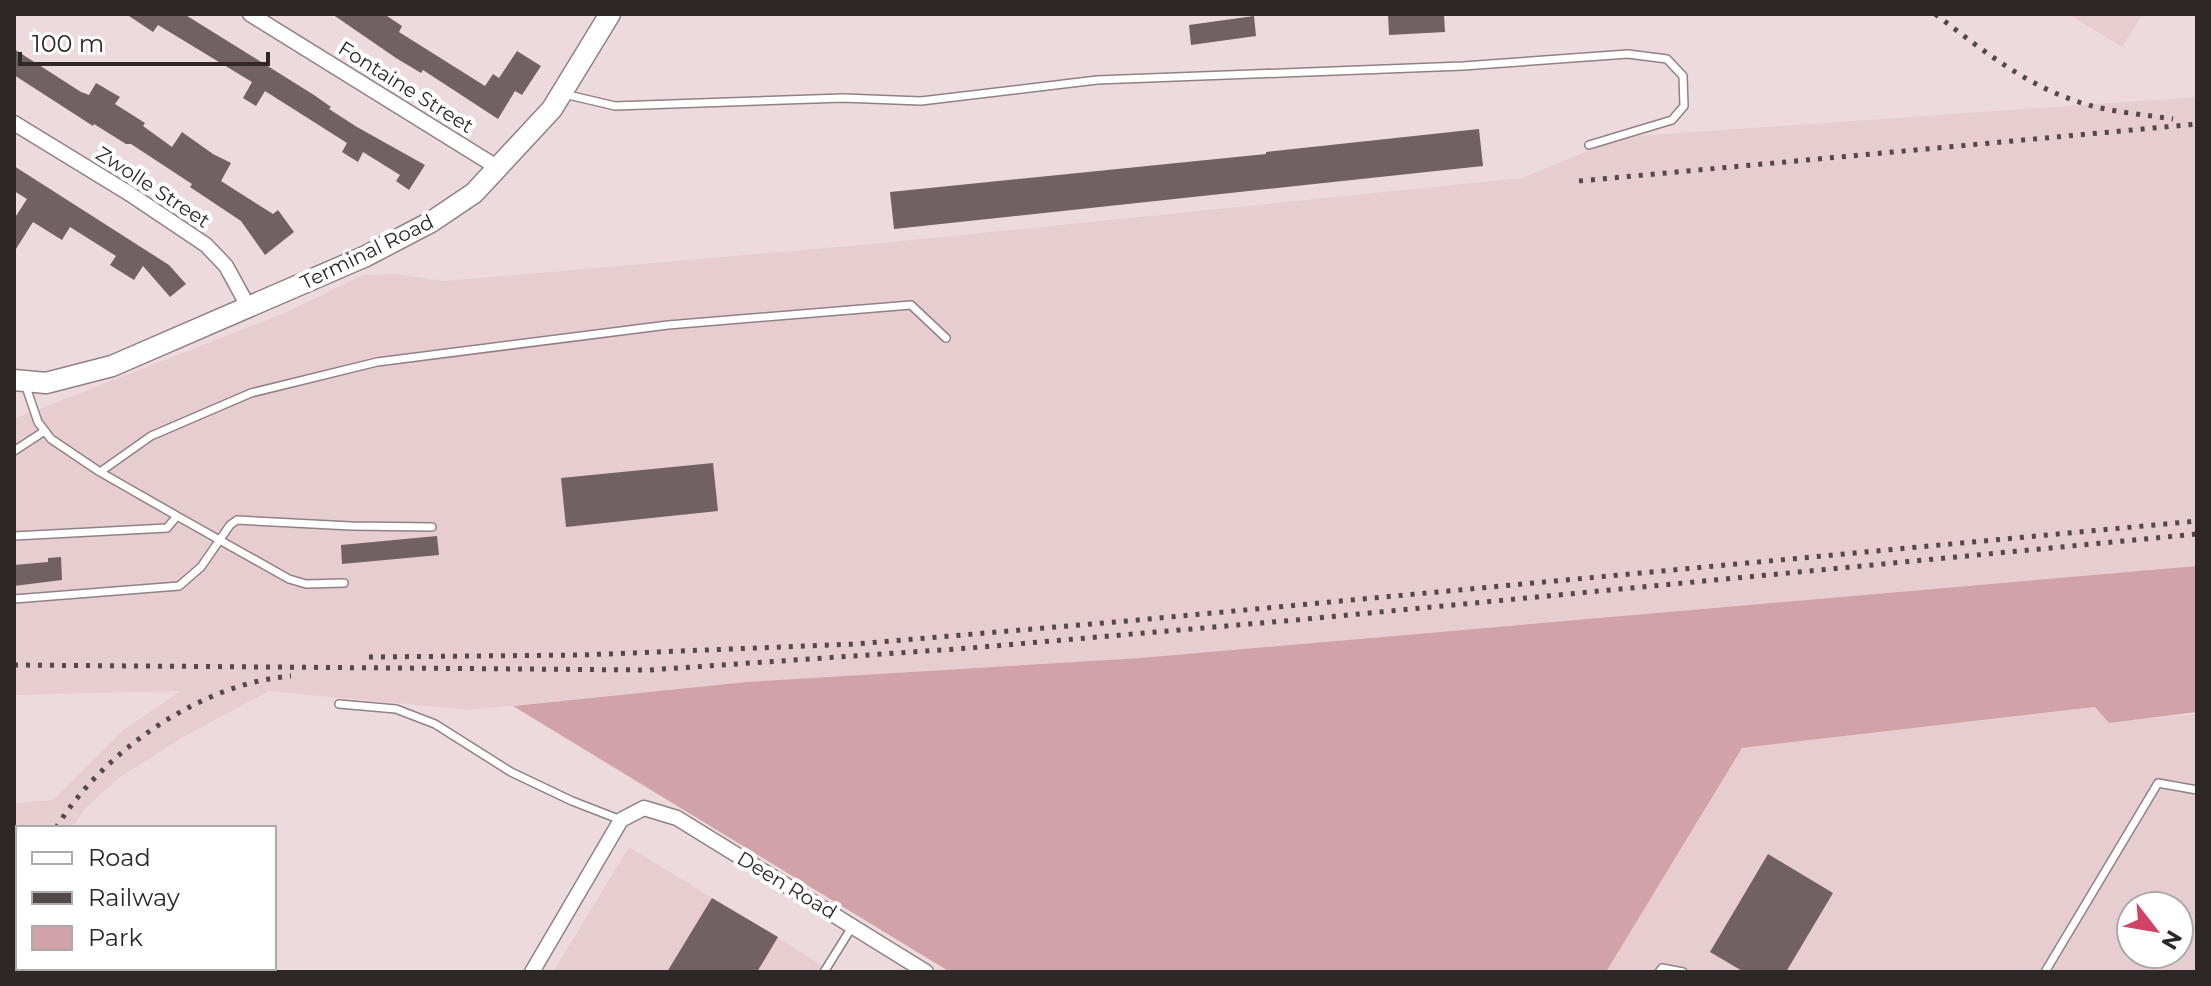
<svg xmlns="http://www.w3.org/2000/svg" width="2211" height="986" font-family="Montserrat,sans-serif">
<style>
.built{fill:#e8cdd0;fill-rule:evenodd}
.green{fill:#d1a3a9}
.building{fill:#716163}
.lines{fill:none;stroke-linecap:round;stroke-linejoin:round}
.lane-casing{stroke:#918183;stroke-width:10}
.street-casing{stroke:#918183;stroke-width:17}
.secondary-casing{stroke:#918183;stroke-width:23}
.lane{stroke:#fff;stroke-width:7}
.street{stroke:#fff;stroke-width:14}
.secondary{stroke:#fff;stroke-width:20}
.rail{stroke:#52494a;stroke-width:5;stroke-dasharray:4 8;stroke-linecap:butt}
.labels{text-anchor:middle;dominant-baseline:central;stroke-width:8;stroke-linejoin:round;paint-order:stroke}
.street-label{font-size:20px;fill:#2e2728;stroke:#fff}
</style>
<rect width="100%" height="100%" fill="#eddadd"/>
<path class="built" d="M2068,14H2143L2122,47Z
M2197,97V566L1140,658L746,682L469,710L269,691L185,736L120,777L87,807L71,828H18V934L14,943V803L53,800L123,730L181,691L14,695V419L287,312L363,275L395,274L444,281L872,244L1522,178L1622,137Z
M2096,707L2109,722L2197,714V972H1606L1742,748ZM2131,906H2179V954H2131Z
M629,847L833,972H553Z
M18,957V968H84L90,972H14V963Z"/>
<path class="green" d="M2197,566V712L2109,723L2095,707L1742,748L1606,972H950L513,706L746,682L1140,658Z"/>
<path class="building" d="M126,14H184L314,95L331,107L329,109L357,127L425,165L409,190L396,181L400,175L363,152L358,162L342,152L347,143L265,91L256,106L243,98L252,82L158,25L153,32Z
M332,14H384L402,26L399,32L485,86L493,74L499,78L517,51L541,66L522,95L515,91L498,119L423,70L421,73L396,58Z
M1388,14H1444L1445,32L1389,35Z
M1254,16L1256,36L1191,45L1189,25Z
M14,49L81,92L89,95L96,83L120,97L115,104L145,123L143,126L172,147L182,132L213,154L231,163L221,181L273,214L278,210L294,232L265,255L241,221L190,187L192,184L131,144H126L94,124L93,126L14,75Z
M1479,129L1483,166L894,229L890,192L1266,154V152Z
M14,166L169,265L186,284L170,297L143,266L134,280L110,265L116,256L70,227L62,240L33,222L14,252V219L27,199L14,191Z
M713,463L718,511L566,527L561,478Z
M437,536L439,555L342,564L341,545Z
M61,557L62,580L14,586V565L48,562V558Z
M1768,854L1833,893L1786,972H1744L1710,952Z
M712,898L778,937L757,972H667Z"/>
<g class="lines">
<defs>
<path id="lane" d="M564,94L615,106L843,98L921,101L1097,80L1463,66L1628,54L1667,59L1683,76L1684,106L1672,120L1589,145
M14,451L43,432
M100,472L151,436L251,393L377,362L668,325L911,305L946,338
M177,516L289,579L306,584L344,583
M14,536L167,528L177,516L100,472L51,439L38,422L25,384
M14,599L179,586L201,567L230,525L237,520L351,526L432,527
M339,704L396,709L435,724L511,772L572,801L621,820
M824,972L852,927
M1659,972L1662,968L1683,972
M2045,972L2158,783L2197,790"/>
<path id="street" d="M250,14L500,169
M14,123L130,194L206,245L226,266L249,308
M532,972L621,820L644,808L677,818L926,972"/>
<path id="secondary" d="M14,380L46,383L112,366L366,256L431,222L474,193L552,109L610,14"/>
</defs>
<use href="#lane" class="lane-casing"/>
<use href="#street" class="street-casing"/>
<use href="#secondary" class="secondary-casing"/>
<use href="#lane" class="lane"/>
<use href="#street" class="street"/>
<use href="#secondary" class="secondary"/>
<path class="rail" d="M1935,14C1980,48 2022,83 2076,101C2107,112 2141,114 2173,119
M1579,181L2197,124
M369,657L581,655L856,644L1127,621L2197,521
M14,665L649,670L970,648L1296,620L2197,534
M56,828C102,752 201,683 291,676
M14,918L18,906"/>
</g>
<g class="labels">
<g class="street-label">
<text transform="translate(406 87) rotate(32)">Fontaine Street</text>
<text transform="translate(153 187) rotate(33)">Zwolle Street</text>
<text transform="translate(367 252) rotate(-26)">Terminal Road</text>
<text transform="translate(787 885) rotate(31)">Deen Road</text>
</g>
</g>
<rect width="2211" height="986" fill="none" stroke="#2e2728" stroke-width="32"/>
<rect x="16" y="826" width="260" height="144" fill="#ffffff" stroke="#aba9a9" stroke-width="2"/>
<rect x="32" y="852" width="40" height="12" fill="#ffffff" stroke="#aba9a9" stroke-width="2"/>
<text x="88" y="866" font-size="24" fill="#2e2728">Road</text>
<rect x="32" y="892" width="40" height="12" fill="#52494a" stroke="#aba9a9" stroke-width="2"/>
<text x="88" y="906" font-size="24" fill="#2e2728">Railway</text>
<rect x="32" y="926" width="40" height="24" fill="#d1a3a9" stroke="#aba9a9" stroke-width="2"/>
<text x="88" y="946" font-size="24" fill="#2e2728">Park</text>
<g transform="translate(2155 930) rotate(121)"><circle r="38" fill="#ffffff" stroke="#aba9a9" stroke-width="2"/>
<path d="M0-6L14 30L0 20L-14 30Z" fill="#d24267"/>
<text y="-12" font-size="22" font-weight="bold" text-anchor="middle" fill="#2e2728">N</text>
</g>
<path d="M20 52v12h248v-12" fill="none" stroke="#2e2728" stroke-width="4"/>
<text x="32" y="52" font-size="24" fill="#2e2728" stroke="#ffffff" stroke-width="6" paint-order="stroke">100 m</text>
</svg>
